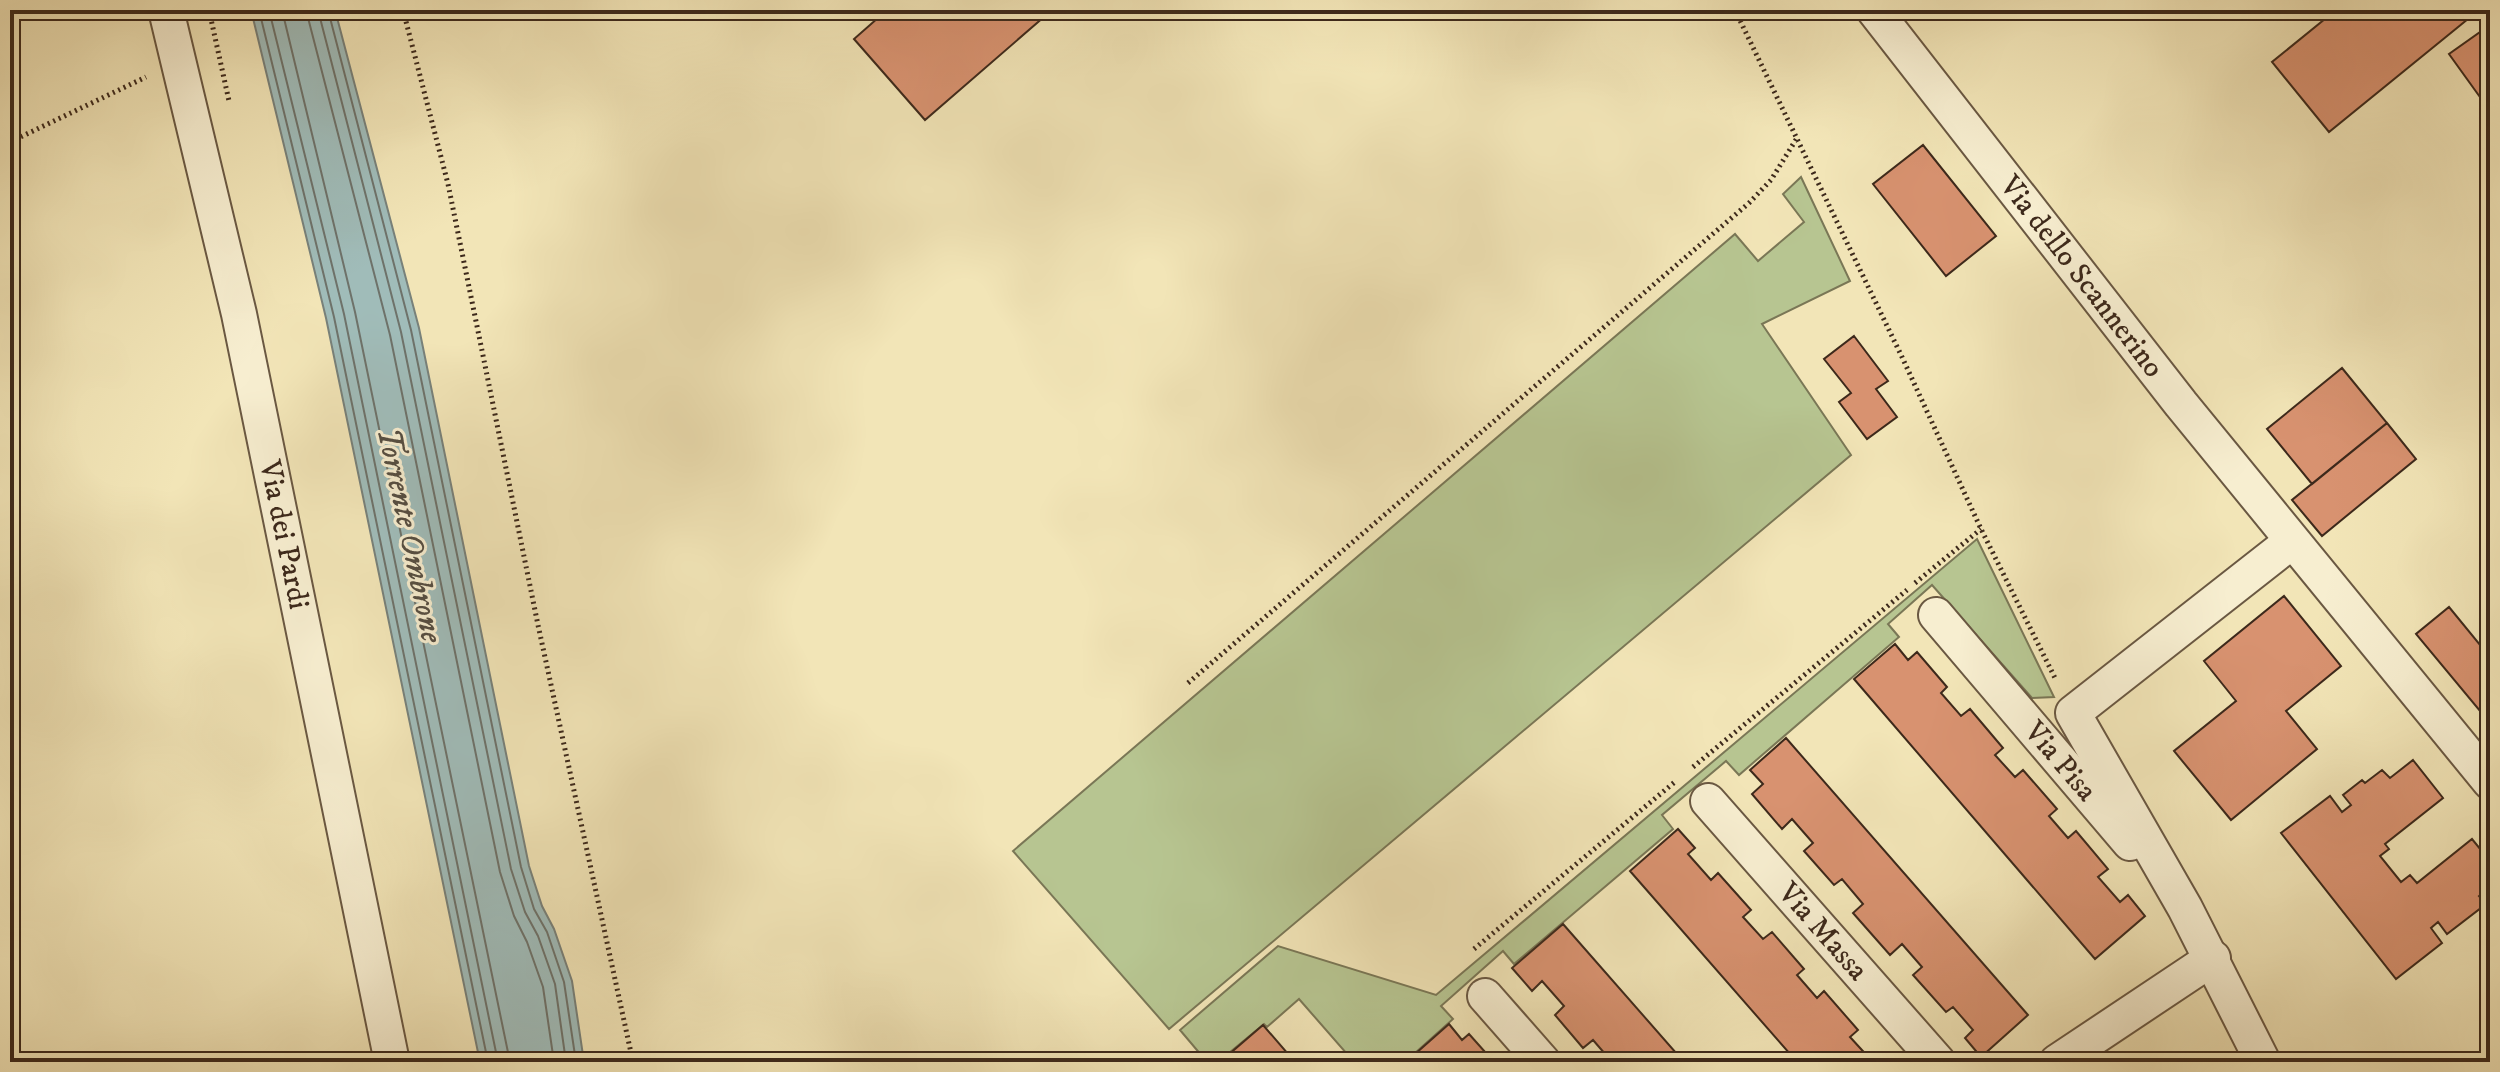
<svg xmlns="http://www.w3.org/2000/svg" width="2500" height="1072" font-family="'IM FELL DW Pica',serif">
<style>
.green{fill:#b7c591;stroke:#7a7756;stroke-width:2}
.water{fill:#a0bcb9;stroke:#78817a;stroke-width:2}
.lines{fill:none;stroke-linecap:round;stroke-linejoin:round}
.shore{stroke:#6e726a;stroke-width:2}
.building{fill:#d89270;stroke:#3d291b;stroke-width:2}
.minor-casing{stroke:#6a5842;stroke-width:38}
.path{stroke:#3d291b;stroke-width:5;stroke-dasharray:2 4;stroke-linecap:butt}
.minor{stroke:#f7eed0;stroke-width:34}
.labels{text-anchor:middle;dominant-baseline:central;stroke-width:6;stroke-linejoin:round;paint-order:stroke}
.street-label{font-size:30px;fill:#3d291b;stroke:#f7eed0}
.water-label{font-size:32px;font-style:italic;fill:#564e42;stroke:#f7eed0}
</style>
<rect width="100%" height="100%" fill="#f2e5b7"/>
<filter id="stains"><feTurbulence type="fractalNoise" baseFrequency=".0025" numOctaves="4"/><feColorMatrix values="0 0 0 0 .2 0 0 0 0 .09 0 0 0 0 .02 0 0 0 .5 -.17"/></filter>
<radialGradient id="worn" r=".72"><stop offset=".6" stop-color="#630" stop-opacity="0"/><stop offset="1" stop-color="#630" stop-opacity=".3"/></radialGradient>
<path class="green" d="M1801,177L1850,281L1762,324L1851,455L1169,1029L1013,851L1735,234L1758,261L1804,222L1783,194Z
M1977,539L2054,697L2032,698L1932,585L1888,624L1899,637L1739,775L1726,761L1662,815L1673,829L1514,964L1503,951L1441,1006L1453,1019L1405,1062H1354L1299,999L1267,1027L1264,1024L1218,1062H1207L1180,1030L1278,946L1436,995Z"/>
<path class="water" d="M251,10H335L419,328L529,866L542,906L554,929L572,981L584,1062H480L326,318Z"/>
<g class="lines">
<path class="shore" d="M259,10L334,317L488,1062
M269,10L344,314L498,1062
M282,10L355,312L510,1062
M306,10L390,335L500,872L514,916L527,942L543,987L554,1062
M318,10L401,332L511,869L525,912L538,936L555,984L566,1062
M328,10L411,330L521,867L534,909L547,932L564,982L576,1062"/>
</g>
<path class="building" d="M887,10H1052L925,120L854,39Z
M2336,10H2479L2329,132L2272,62Z
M2490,25V111L2449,54Z
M1923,145L1996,236L1946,276L1873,184Z
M1854,336L1888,381L1876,389L1897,417L1867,439L1839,402L1851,393L1824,359Z
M2342,368L2387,423L2312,484L2267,429Z
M2387,423L2416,459L2322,536L2292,500Z
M2284,596L2341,666L2286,711L2317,749L2231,820L2174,751L2236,701L2204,661Z
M2449,607L2490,657V723L2416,634Z
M1895,644L1908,660L1917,652L1947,687L1941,693L1961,716L1970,709L2003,748L1995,755L2015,777L2023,770L2057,809L2049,816L2068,838L2076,831L2108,869L2098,877L2120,902L2128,895L2145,916L2095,959L1854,679Z
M1786,738L2028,1015L1981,1057L1965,1038L1973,1030L1953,1007L1946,1012L1913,975L1922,967L1902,944L1890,955L1853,913L1863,904L1842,879L1834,885L1804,851L1813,843L1792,819L1782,829L1752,794L1763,784L1750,770Z
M2413,760L2443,798L2385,844L2389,849L2380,856L2401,882L2410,875L2417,883L2472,839L2490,861V887L2479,896L2486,904L2447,934L2438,922L2431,928L2442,943L2396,979L2281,833L2330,796L2342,812L2351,805L2343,795L2362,780L2365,783L2382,770L2390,778Z
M1678,829L1695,848L1688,854L1711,880L1718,873L1751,910L1743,917L1763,939L1772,932L1804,969L1797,975L1817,998L1824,991L1858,1030L1850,1037L1872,1061L1878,1056L1883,1062H1797L1630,871Z
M1563,924L1684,1062H1612L1593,1040L1583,1048L1555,1015L1564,1006L1542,981L1532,991L1512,968Z
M1449,1024L1462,1040L1469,1034L1494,1062H1406Z
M1263,1025L1295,1062H1220Z"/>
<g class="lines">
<defs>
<g id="minor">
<path id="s1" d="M166,10L239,314L392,1062"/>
<path id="s2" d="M1874,10L2181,404L2490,782"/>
<path id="s3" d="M1936,615L2130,843"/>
<path id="s4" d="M1708,801L1938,1062"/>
<path d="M1485,996L1543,1062"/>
<path d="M2057,1062L2213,958"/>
<path d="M2263,1062L2185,908L2073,713L2291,542"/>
</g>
</defs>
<use href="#minor" class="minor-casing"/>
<path class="path" d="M209,10L229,101
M403,10L448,184L538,625L633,1062
M1735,10L1902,357L1981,529L2056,680
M10,142L146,77
M1915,583L1981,529
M1188,683L1749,203L1771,180L1797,138
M1693,767L1907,590
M1474,949L1676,781"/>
<use href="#minor" class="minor"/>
</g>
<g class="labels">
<g class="street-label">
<text stroke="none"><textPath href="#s2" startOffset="338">Via dello Scannerino</textPath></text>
<text stroke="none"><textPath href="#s1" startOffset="538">Via dei Pardi</textPath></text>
<text stroke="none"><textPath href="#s3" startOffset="192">Via Pisa</textPath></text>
<text stroke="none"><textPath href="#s4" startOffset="174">Via Massa</textPath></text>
</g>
<g class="water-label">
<text transform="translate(409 535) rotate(78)">Torrente Ombrone</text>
</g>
</g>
<rect width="2500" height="1072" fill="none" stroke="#f2e5b7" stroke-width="40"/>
<rect x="12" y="12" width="2476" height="1048" fill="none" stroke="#3d291b" stroke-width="4"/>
<rect x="20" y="20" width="2460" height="1032" fill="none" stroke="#3d291b" stroke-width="2"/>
<rect width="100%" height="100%" filter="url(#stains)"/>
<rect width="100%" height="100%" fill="url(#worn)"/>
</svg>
